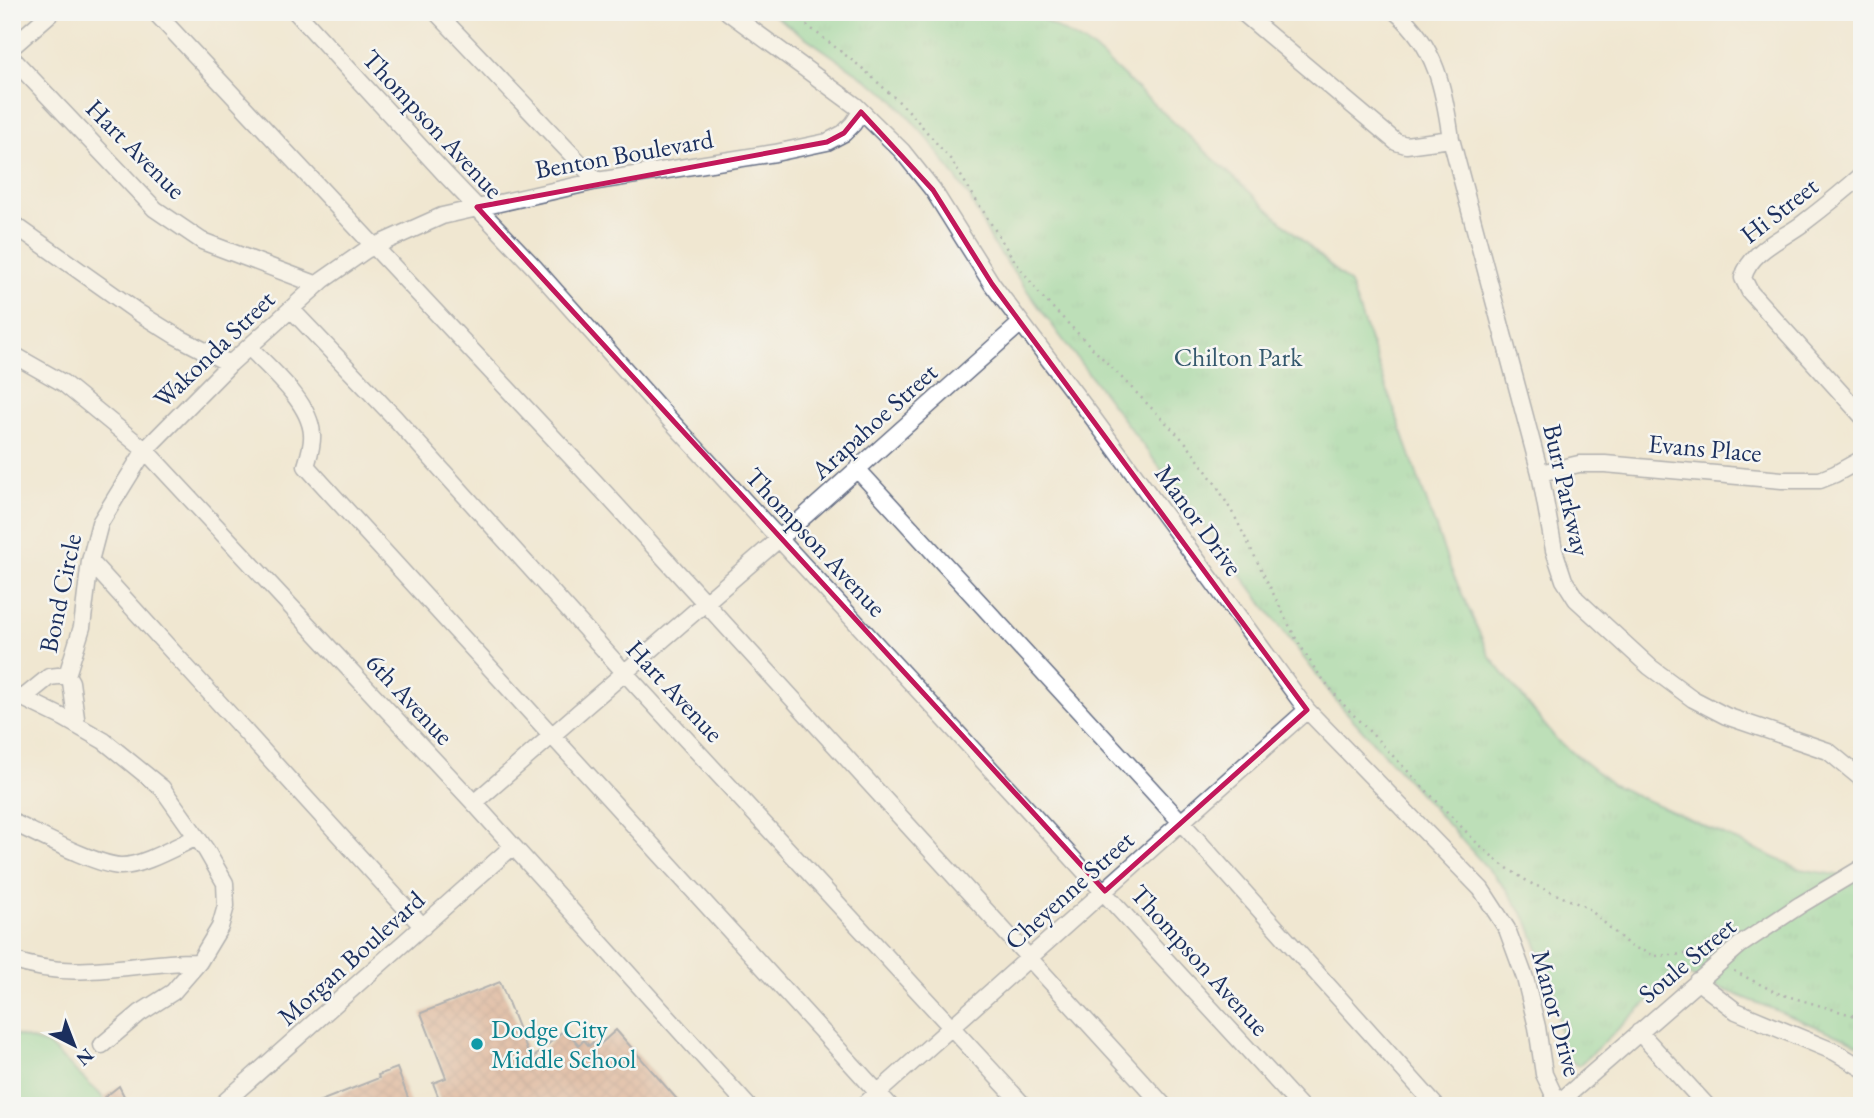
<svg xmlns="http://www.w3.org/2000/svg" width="1874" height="1118" font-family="'EB Garamond',serif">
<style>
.grass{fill:url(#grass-tufts);stroke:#4c827c;stroke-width:2}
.pitch{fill:#7ed599;stroke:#4c827c;stroke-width:2}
.building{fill:url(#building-cross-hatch)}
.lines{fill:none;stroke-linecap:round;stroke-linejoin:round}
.minor-casing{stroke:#666f86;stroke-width:19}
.path{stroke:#666f86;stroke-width:2.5;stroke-dasharray:2 5;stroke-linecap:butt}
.minor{stroke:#fff;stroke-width:16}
.marked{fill:none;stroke:#c2185b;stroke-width:5;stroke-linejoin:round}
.culture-dot{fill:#0f9aa8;stroke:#f6f6f2;stroke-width:2.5}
.labels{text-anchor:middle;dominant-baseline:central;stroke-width:5;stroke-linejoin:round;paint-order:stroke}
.street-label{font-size:26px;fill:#1b2f5e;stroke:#f6f6f2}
.park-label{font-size:26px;fill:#34586d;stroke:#f6f6f2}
.culture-label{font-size:26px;fill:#0d838f;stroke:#f6f6f2;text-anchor:start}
</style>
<defs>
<pattern id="grass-tufts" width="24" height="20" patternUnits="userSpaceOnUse" patternTransform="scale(1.75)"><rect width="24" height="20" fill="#7ed599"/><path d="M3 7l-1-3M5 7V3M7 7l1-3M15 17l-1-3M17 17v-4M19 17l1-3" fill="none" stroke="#6cb786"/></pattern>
<pattern id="building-cross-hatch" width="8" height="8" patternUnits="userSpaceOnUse" patternTransform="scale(1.75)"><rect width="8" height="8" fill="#d1957d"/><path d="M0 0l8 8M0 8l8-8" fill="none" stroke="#a97a6a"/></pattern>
</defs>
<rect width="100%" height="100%" fill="#f6f6f2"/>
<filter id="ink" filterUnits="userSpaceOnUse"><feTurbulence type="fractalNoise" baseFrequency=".0143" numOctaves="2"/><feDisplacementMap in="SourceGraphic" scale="14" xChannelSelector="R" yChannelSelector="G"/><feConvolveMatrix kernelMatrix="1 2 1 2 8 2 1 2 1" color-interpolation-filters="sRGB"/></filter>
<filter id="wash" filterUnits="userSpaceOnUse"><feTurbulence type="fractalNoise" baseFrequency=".00686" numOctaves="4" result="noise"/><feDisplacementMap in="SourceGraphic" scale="28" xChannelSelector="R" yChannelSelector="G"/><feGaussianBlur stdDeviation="1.57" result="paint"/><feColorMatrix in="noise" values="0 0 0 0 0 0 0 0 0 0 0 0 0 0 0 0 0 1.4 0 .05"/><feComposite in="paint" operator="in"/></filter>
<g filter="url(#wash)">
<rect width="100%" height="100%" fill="#f0e7d1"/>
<path class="grass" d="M769,12H1029L1094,49L1350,284L1449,565L1490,657L1557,740L1613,785L1800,869L1862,879V1047L1850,1040L1680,972L1578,1066L1562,1054L1557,1004L1529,924L1507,890L1338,703L1060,336L992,242L970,198L929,140L890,96Z"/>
<path class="pitch" d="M12,1034L48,1045L101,1095L106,1106H12Z"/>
<g id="blocks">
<path class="building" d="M500,982L531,1060L565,1029L579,1045L584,1040L589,1046L593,1042L597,1047L616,1030L683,1106H442L433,1083L446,1078L421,1013Z
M397,1068L411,1106H308L379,1078L378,1075Z
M119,1086L129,1106H108L105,1097Z"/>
</g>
</g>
<g filter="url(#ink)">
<use href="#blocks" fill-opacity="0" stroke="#666f86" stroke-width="2"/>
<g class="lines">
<defs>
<path id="minor" d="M155,12L605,493L1164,1106
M296,12L445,174L534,267L660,409L1300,1106
M436,12L597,181
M728,12L856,106L902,151L933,190L992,284L1093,418L1307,710L1481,889L1507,929L1525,978L1537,1027L1544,1074L1553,1093L1565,1106
M1242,12L1396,142L1406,145L1451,139
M1396,12C1436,46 1444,89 1451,139L1540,473L1554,550L1564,580L1576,599L1650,667L1693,699L1726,716L1828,751L1862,779
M12,47L52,12
M12,58L155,209L202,241L318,285
M1862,175C1843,192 1823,208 1802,224C1782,239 1750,251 1743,278L1750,292L1862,416
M12,223L139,313L176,336L230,364
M291,309L395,418L625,673L1024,1106
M249,347C270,369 310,402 312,434C313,445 309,456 306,466L890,1106
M12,354L63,383L145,450L474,803L748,1106
M857,469L1181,822L1436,1106
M1540,473L1579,464H1605L1782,480H1820L1835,474L1862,459
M90,561L423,927
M67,675L82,627L90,561L100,523L145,450L230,364L323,280L366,250L442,216L597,181L775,153L827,142L844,133L853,124L861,112
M12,695L23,698L64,718L104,741L162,788L206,850L225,883L226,906L220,927L199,962L173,992L140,1013L102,1045
M23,698L49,677L67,675L71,682L77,725
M474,803L780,538L1021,323
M12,822C38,834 93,864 120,866C141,867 177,846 197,837
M12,960C77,983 133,961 199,962
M1697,981L1736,1011L1835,1052L1862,1068
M1639,1032L1707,1106
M220,1106L513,846
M863,1106L1307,710
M1555,1106L1740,945L1800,905L1862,868"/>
</defs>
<use href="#minor" class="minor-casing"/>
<path class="path" d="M790,12L862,68L908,110L951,160L1012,257L1042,297L1186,443L1217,486L1236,519L1295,637L1315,669L1342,703L1476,842L1501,864L1530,883L1588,908L1630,946L1656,956L1699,953L1703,956
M1734,971L1777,993L1862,1018"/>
<use href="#minor" class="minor"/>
</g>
</g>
<path d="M0 0H1874V1118H0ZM861,112L933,190L992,284L1307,710L1105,891L477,207L827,142L844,133Z" fill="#f0e7d1" fill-opacity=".55" fill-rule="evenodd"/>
<path class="marked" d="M861,112L933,190L992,284L1307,710L1105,891L477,207L827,142L844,133Z"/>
<circle class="culture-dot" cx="477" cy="1044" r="7"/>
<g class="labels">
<g class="street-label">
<text transform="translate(433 124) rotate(47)">Thompson Avenue</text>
<text transform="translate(136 149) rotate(45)">Hart Avenue</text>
<text transform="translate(624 154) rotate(-10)">Benton Boulevard</text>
<text transform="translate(1779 210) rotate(-38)">Hi Street</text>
<text transform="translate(214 349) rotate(-44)">Wakonda Street</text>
<text transform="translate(874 421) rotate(-42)">Arapahoe Street</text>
<text transform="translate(1705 448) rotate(5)">Evans Place</text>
<text transform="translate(1567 490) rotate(77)">Burr Parkway</text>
<text transform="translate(1199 520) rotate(54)">Manor Drive</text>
<text transform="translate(816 542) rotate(47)">Thompson Avenue</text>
<text transform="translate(60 593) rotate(-78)">Bond Circle</text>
<text transform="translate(675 691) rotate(47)">Hart Avenue</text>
<text transform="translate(410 699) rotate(47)">6th Avenue</text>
<text transform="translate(1069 890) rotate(-42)">Cheyenne Street</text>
<text transform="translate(351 958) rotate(-42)">Morgan Boulevard</text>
<text transform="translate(1200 960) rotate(48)">Thompson Avenue</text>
<text transform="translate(1687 960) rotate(-40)">Soule Street</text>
<text transform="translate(1557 1013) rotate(75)">Manor Drive</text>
</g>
<g class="park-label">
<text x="1238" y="357">Chilton Park</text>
</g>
<g class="culture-label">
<text x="491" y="1029">Dodge City<tspan x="491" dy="30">Middle School</tspan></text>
</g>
</g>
<rect width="1874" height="1118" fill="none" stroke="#f6f6f2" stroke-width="42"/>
<g transform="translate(74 1045) rotate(138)" stroke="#f6f6f2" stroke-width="5" paint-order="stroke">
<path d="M0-5L12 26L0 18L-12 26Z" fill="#1b2f5e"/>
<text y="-10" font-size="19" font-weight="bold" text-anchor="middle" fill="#1b2f5e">N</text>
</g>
</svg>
